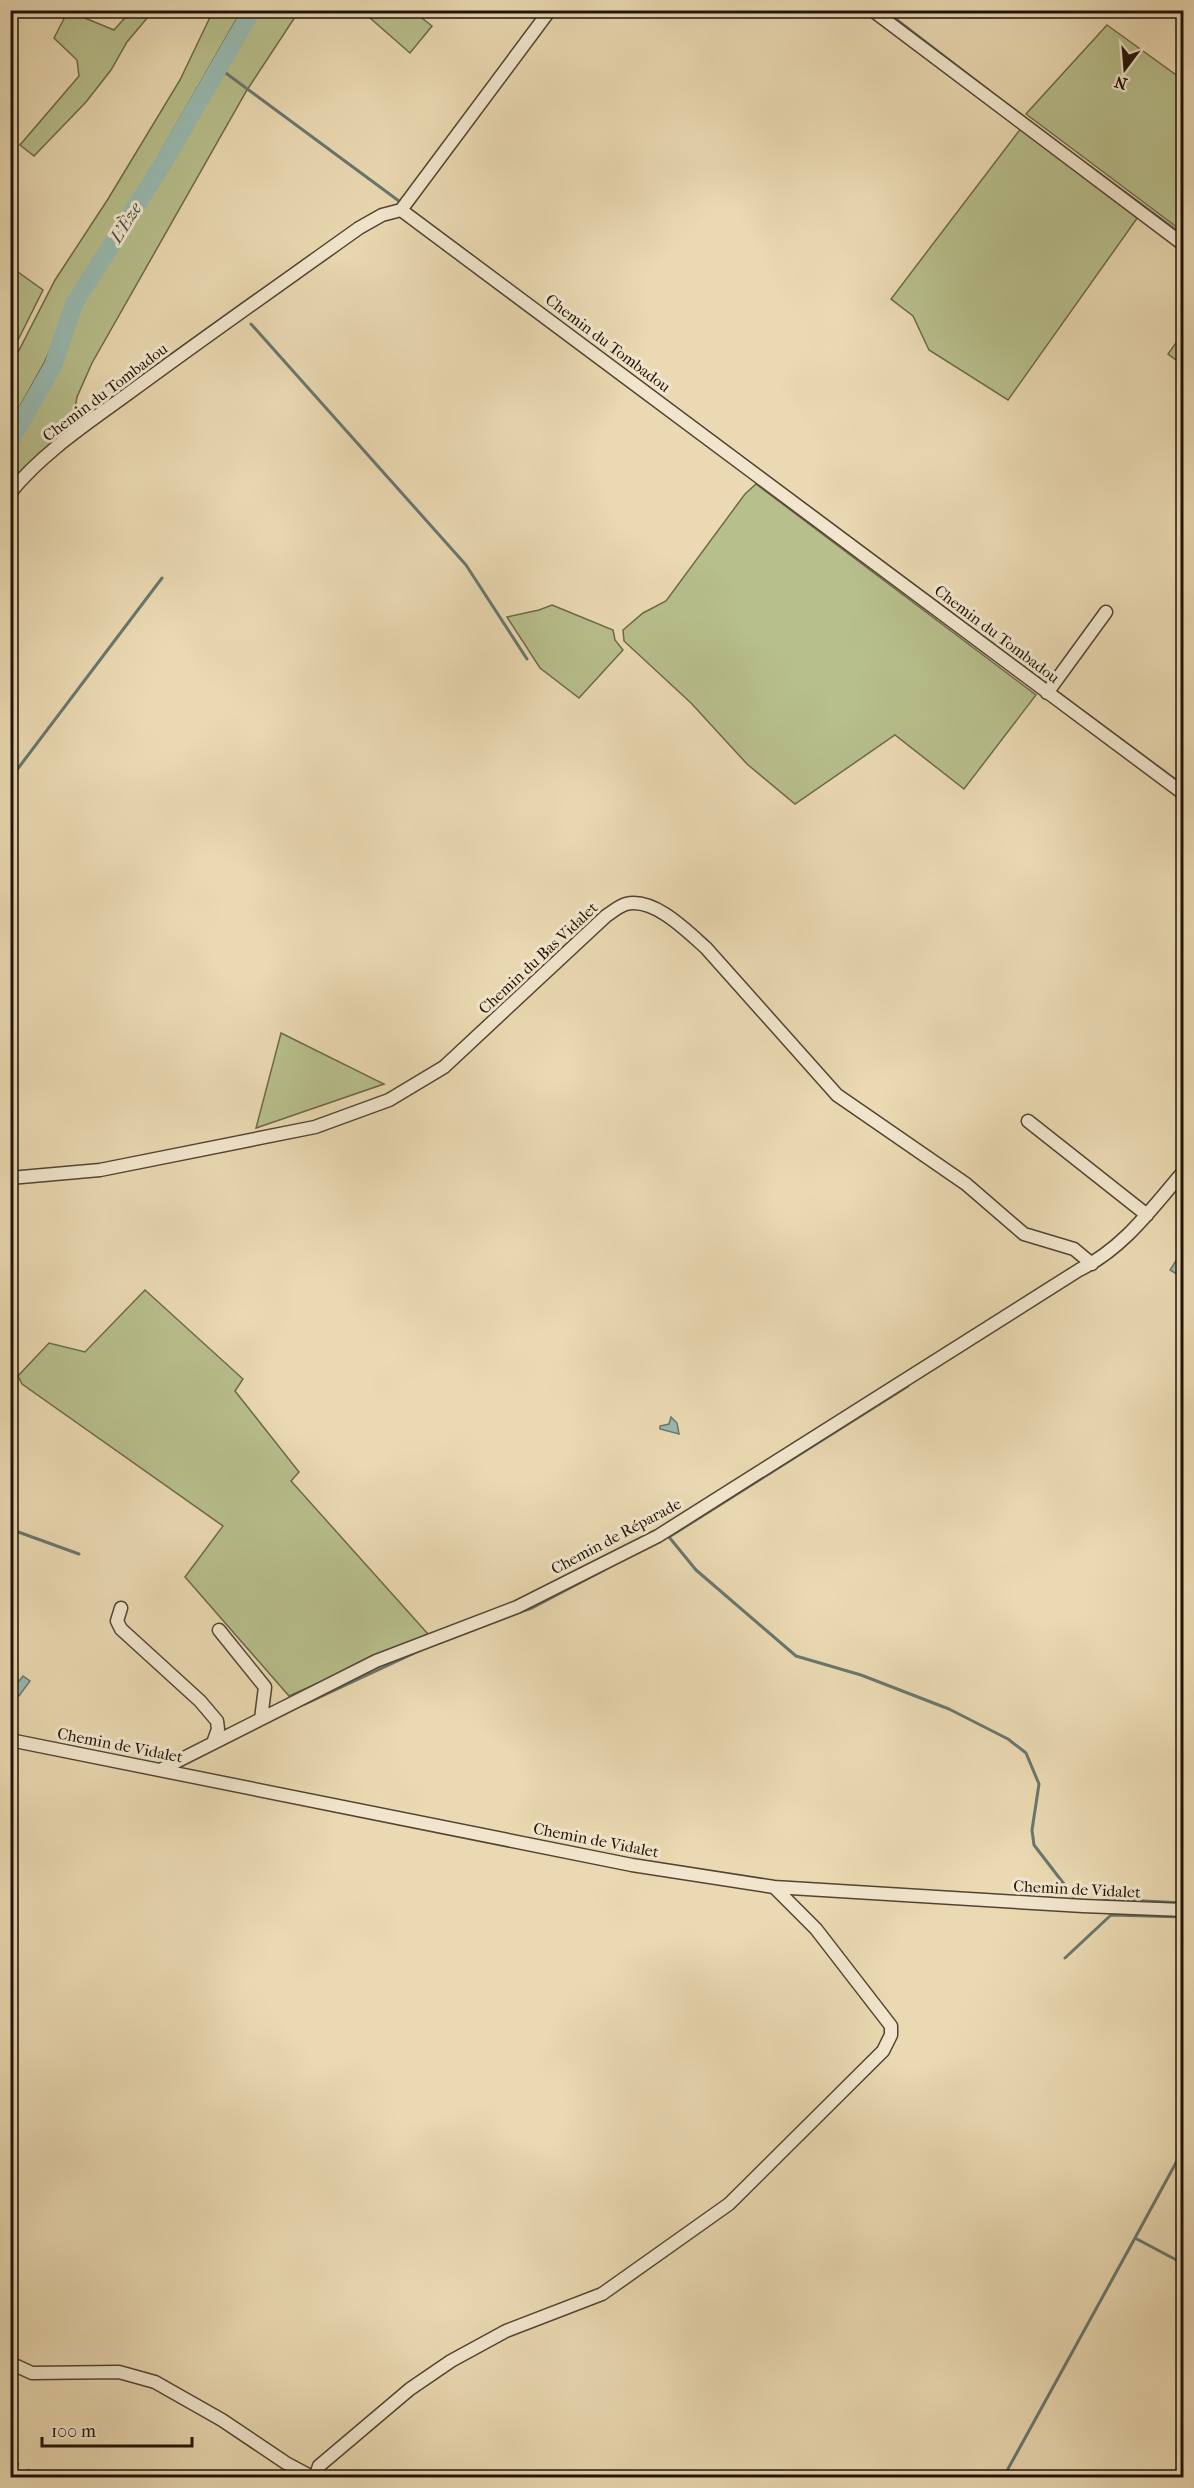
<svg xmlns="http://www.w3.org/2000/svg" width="1194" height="2488" font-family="'IM FELL French Canon',serif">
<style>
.green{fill:#b7bf8c;stroke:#6c694a;stroke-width:1.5}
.water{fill:#98bab1;stroke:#68776d;stroke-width:1.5}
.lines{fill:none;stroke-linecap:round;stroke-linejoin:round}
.stream{stroke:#68776d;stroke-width:3}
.river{stroke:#98bab1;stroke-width:18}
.street-casing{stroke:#524432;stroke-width:15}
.street{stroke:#f1e6cd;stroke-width:12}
.rail{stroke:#201307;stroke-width:3;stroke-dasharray:10 10;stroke-linecap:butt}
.labels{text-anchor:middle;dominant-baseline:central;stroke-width:6;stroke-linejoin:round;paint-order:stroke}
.street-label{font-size:16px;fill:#201307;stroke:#f1e6cd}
.water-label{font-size:18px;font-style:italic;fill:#4a4d42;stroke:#f1e6cd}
</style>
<rect width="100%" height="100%" fill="#ead9b2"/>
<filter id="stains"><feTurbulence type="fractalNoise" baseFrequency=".00333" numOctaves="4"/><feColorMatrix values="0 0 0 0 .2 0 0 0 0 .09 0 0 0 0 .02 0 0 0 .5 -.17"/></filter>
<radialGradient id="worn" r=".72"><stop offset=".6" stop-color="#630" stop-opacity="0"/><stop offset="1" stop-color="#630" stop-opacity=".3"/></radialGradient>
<path class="green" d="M68,11L114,30L131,11H153L127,42L111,70L86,102L34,156L20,145L79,76L77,60L54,38Z
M213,11H241L92,272L70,306L44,363L11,422V366L55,280L108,199L180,80Z
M258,11H299L247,90L92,363L77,397L72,425L36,457L11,485V453L66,352L71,321L77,304L174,157Z
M362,11H413L432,26L410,53Z
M1107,25L1183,80L1184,220L1178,228L1026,114Z
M1022,127L1138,217L1008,400L929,350L913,316L891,299Z
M11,267L43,290L11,354Z
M1183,333V365L1168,354Z
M756,484L1036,695L964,789L895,735L795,804L747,764L691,703L624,641L623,630L643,613L666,601L745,494Z
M552,605L613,630L615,640L623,650L579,698L540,668L507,617L539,610Z
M281,1033L384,1084L256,1128Z
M145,1290L243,1379L235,1391L299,1472L291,1481L428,1634L289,1696L185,1577L223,1526L22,1384L18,1376L49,1343L85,1352Z"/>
<path class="water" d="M1181,1253L1183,1254V1271L1180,1276L1170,1270Z
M671,1417L677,1423L679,1434L660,1429V1426L669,1424Z
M23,1676L30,1681L19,1696L12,1690Z"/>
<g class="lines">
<path class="stream" d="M884,10L988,90
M219,68L403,204
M1089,166L1184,236
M408,208L1048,685
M251,324L466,565L527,659
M1053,689L1184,786
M10,779L162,578
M908,1386L669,1537L696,1570L796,1656L861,1675L949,1709L1008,1739L1026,1753L1039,1784L1032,1830L1034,1845L1074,1897
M10,1529L79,1554
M517,1613L532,1608L604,1570
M305,1704L421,1650
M1103,1899L1184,1903
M1065,1958L1111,1915L1184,1917
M1184,2148L1135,2238L1184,2264
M777,2471L785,2478
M1003,2478L1135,2238"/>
<path class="river" d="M10,441L53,366L74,304L164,162L252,10"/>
<defs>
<path id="street" d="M872,10L1184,245
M401,210L550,10
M10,493C42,453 88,423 129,393C205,337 282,283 359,228L382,215L401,210L1184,794
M1047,693L1106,612
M1028,1121L1147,1215
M10,1178L100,1170L315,1127L389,1100L444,1067L606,916C612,912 619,906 626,904C654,897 687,931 706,948L837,1095L966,1184L1024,1234L1074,1249L1092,1264
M121,1608L117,1621L121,1629L200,1701L217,1721L218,1729L213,1743
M219,1630L265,1687L261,1719
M10,1740L632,1865L774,1887L1083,1906L1184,1910
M160,1770L376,1661L517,1607L658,1536L1079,1270C1124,1248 1152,1208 1184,1171
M10,2363L32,2373L119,2372L155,2382L222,2420L286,2463L314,2478
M315,2478L319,2466L410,2389L451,2361L506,2331L602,2294L729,2204L883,2051L891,2035V2026L816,1929L774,1887"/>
</defs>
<use href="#street" class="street-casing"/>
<use href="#street" class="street"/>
<path class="rail" d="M10,2460L41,2478"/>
</g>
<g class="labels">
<g class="street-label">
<text transform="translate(608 343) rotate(37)">Chemin du Tombadou</text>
<text transform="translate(105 392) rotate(-37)">Chemin du Tombadou</text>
<text transform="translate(997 634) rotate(37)">Chemin du Tombadou</text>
<text transform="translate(538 958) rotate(-43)">Chemin du Bas Vidalet</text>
<text transform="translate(616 1536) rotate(-28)">Chemin de Réparade</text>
<text transform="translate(120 1745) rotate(11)">Chemin de Vidalet</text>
<text transform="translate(596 1840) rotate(11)">Chemin de Vidalet</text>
<text transform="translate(1077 1889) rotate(3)">Chemin de Vidalet</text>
</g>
<g class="water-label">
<text transform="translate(126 223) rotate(-58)">L'Èze</text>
</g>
</g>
<rect width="1194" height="2488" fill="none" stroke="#ead9b2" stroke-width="36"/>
<rect x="12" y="12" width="1170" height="2464" fill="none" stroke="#201307" stroke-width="3"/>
<rect x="18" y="18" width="1158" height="2452" fill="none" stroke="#201307" stroke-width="1.5"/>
<g transform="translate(1125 69) rotate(196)" stroke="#f1e6cd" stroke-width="4.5" paint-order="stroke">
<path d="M0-4.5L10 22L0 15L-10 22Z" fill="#201307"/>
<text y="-9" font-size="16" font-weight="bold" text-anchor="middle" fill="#201307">N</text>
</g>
<path d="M42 2437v9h150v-9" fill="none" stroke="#201307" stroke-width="3"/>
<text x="51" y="2437" font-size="18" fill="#201307" stroke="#f1e6cd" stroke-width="4.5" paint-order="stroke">100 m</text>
<rect width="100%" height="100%" filter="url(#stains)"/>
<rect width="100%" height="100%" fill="url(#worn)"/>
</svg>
